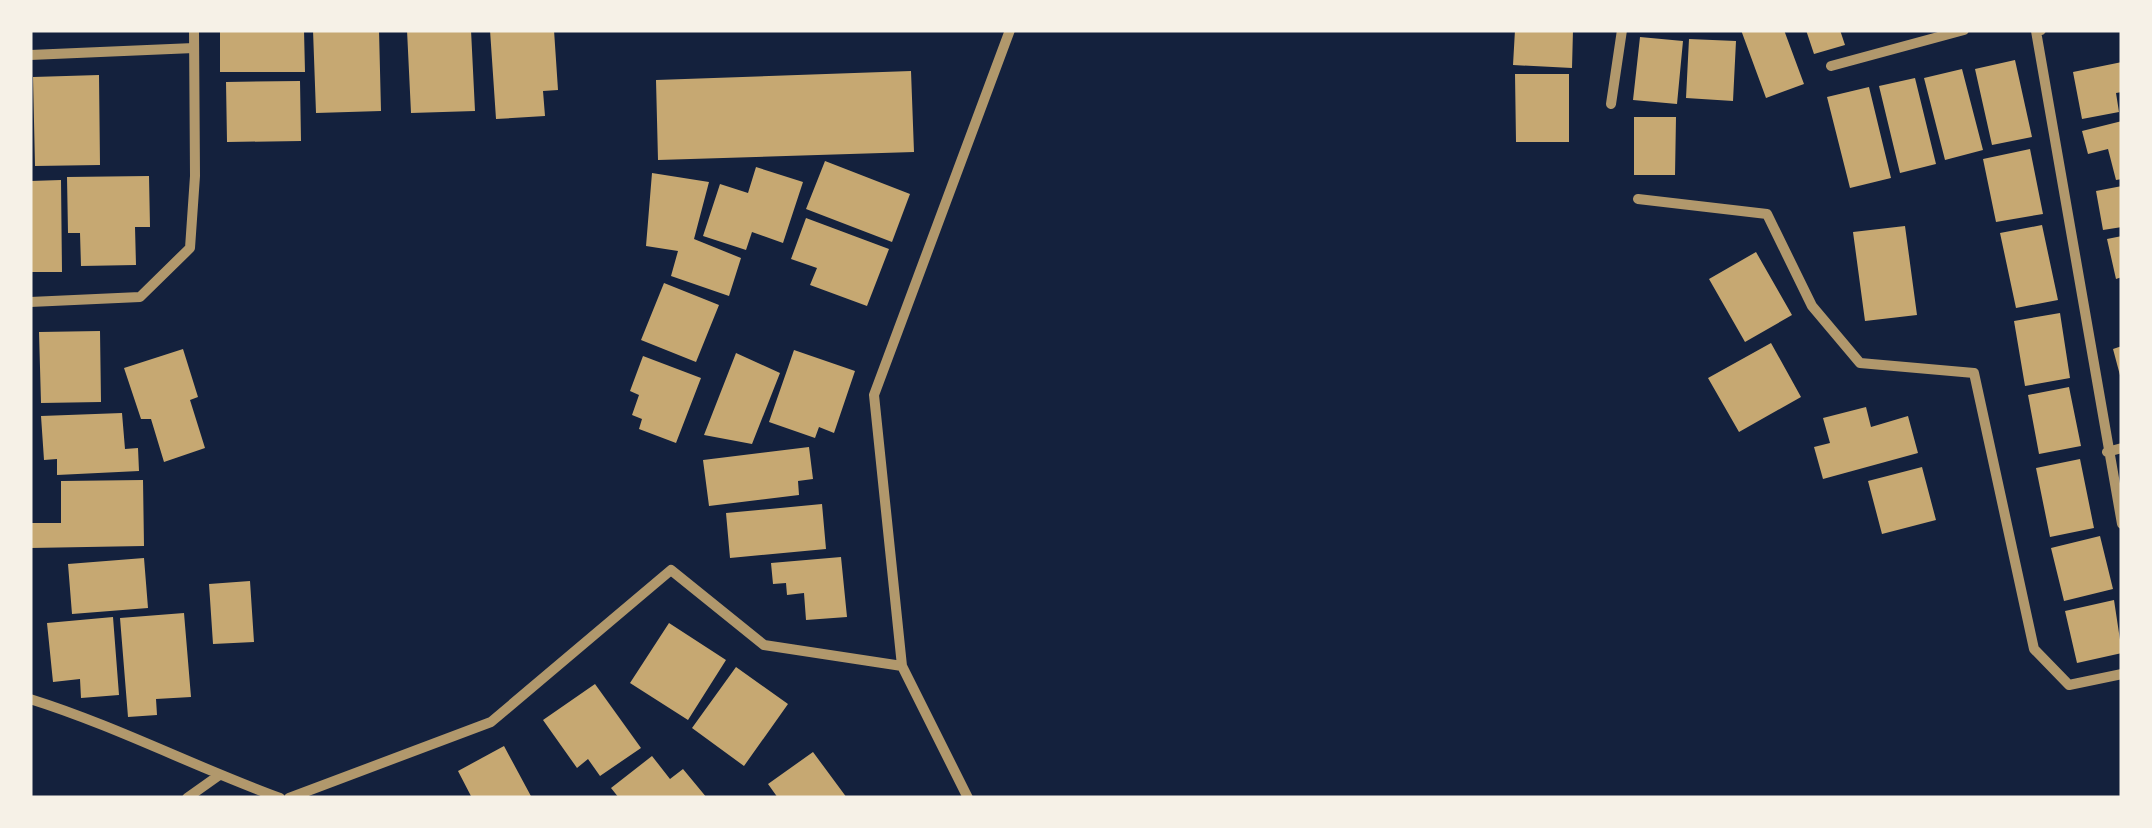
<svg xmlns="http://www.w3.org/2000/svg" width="2152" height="828" font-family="'Noto Sans',sans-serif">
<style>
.building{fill:#c6a872}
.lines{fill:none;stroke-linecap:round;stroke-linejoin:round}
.minor{stroke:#b1986c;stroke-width:10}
</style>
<rect width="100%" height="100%" fill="#14213d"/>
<path class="building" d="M220,30H304L305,72H220Z
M313,30H379L381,111L316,113Z
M407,30H471L475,111L411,113Z
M490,30H554L558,90L543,91L545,116L496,119Z
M1515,30H1573L1572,68L1513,65Z
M1741,30H1784L1804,84L1766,98Z
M1806,30H1840L1845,45L1814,54Z
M1640,37L1683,41L1677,104L1633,100Z
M1689,39L1736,41L1733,101L1686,98Z
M2015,60L2032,137L1992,145L1975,69Z
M2122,62V92L2116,93L2119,112L2082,119L2073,72Z
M1962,69L1983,150L1945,160L1924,78Z
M911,71L914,152L658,160L656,80Z
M1515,74H1569V142H1516Z
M99,75L100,165L35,166L33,77Z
M1915,78L1936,164L1900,173L1879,86Z
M300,81L301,141L227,142L226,82Z
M1869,87L1891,178L1850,188L1827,97Z
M1634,117H1676L1675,175H1634Z
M2122,121V179L2116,180L2108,149L2088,154L2082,131Z
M2030,149L2043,214L1996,222L1983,159Z
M825,161L910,194L892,242L806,209Z
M756,167L803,182L783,243L752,232L746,250L703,236L720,184L748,193Z
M652,173L709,182L694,239L741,258L729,296L671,276L678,251L646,246Z
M149,176L150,227H135L136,265L81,266L80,233H68L67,177Z
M61,180L62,272H30V181Z
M2122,186V227L2103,230L2096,191Z
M806,218L889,249L867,306L810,285L817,268L791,259Z
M2042,225L2058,300L2016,308L2000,233Z
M1905,226L1917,315L1865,321L1853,232Z
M2122,236V277L2116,279L2107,239Z
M1756,252L1792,315L1745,342L1709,279Z
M664,283L719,305L696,362L641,340Z
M2060,313L2070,378L2025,386L2014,321Z
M100,331L101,402L41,403L39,332Z
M1771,343L1801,397L1739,432L1708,378Z
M2122,346V379H2121L2113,349Z
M183,349L198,397L190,400L205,448L164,462L151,419H141L124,368Z
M794,350L855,371L834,433L819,427L815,438L769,422Z
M736,353L780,373L752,444L704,435Z
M643,356L701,378L676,443L639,429L642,419L632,415L639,395L630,391Z
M2069,387L2081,446L2039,454L2028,395Z
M1866,407L1871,427L1908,416L1918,453L1823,479L1814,447L1830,443L1823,418Z
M122,413L125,449L138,448L139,471L57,475V459L44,460L41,416Z
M809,447L813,479L798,481L799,495L709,506L703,460Z
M2080,459L2094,528L2050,537L2036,468Z
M1922,467L1936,520L1882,534L1868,481Z
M143,480L144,546L30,548V523H61V481Z
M822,504L826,549L730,558L726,513Z
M2100,536L2113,589L2064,601L2051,548Z
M841,557L847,617L806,620L804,593L787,595L786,583L773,584L771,563Z
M144,558L148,608L72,614L68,564Z
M250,581L254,642L213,644L209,584Z
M2114,600L2122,653L2077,663L2065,611Z
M184,613L191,697L156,699L157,715L128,717L120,618Z
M113,617L119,695L81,698L80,679L53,682L47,623Z
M669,623L726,660L688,720L630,683Z
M736,667L788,704L744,766L692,728Z
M595,684L641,748L600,776L588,759L577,768L543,720Z
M504,746L532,798H472L458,771Z
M813,752L847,798H778L768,784Z
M652,756L670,779L683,769L707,798H619L611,788Z"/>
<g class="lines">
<path class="minor" d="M2041,30L2036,31L2122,524
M30,55L194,48
M1831,66L1964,30
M1611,104L1622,30
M1638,199L1767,214L1812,306L1860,363L1974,373L2034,649L2069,685L2122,674
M30,302L140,297L190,248L195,176L194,30
M2107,452L2122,448
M30,699C116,726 195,767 280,798
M187,798L218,776
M289,798L491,722L671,570L764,645L902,666
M968,798L902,666L874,395L1010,30"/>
</g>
<rect width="2152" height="828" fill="none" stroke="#f6f1e7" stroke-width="65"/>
</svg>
